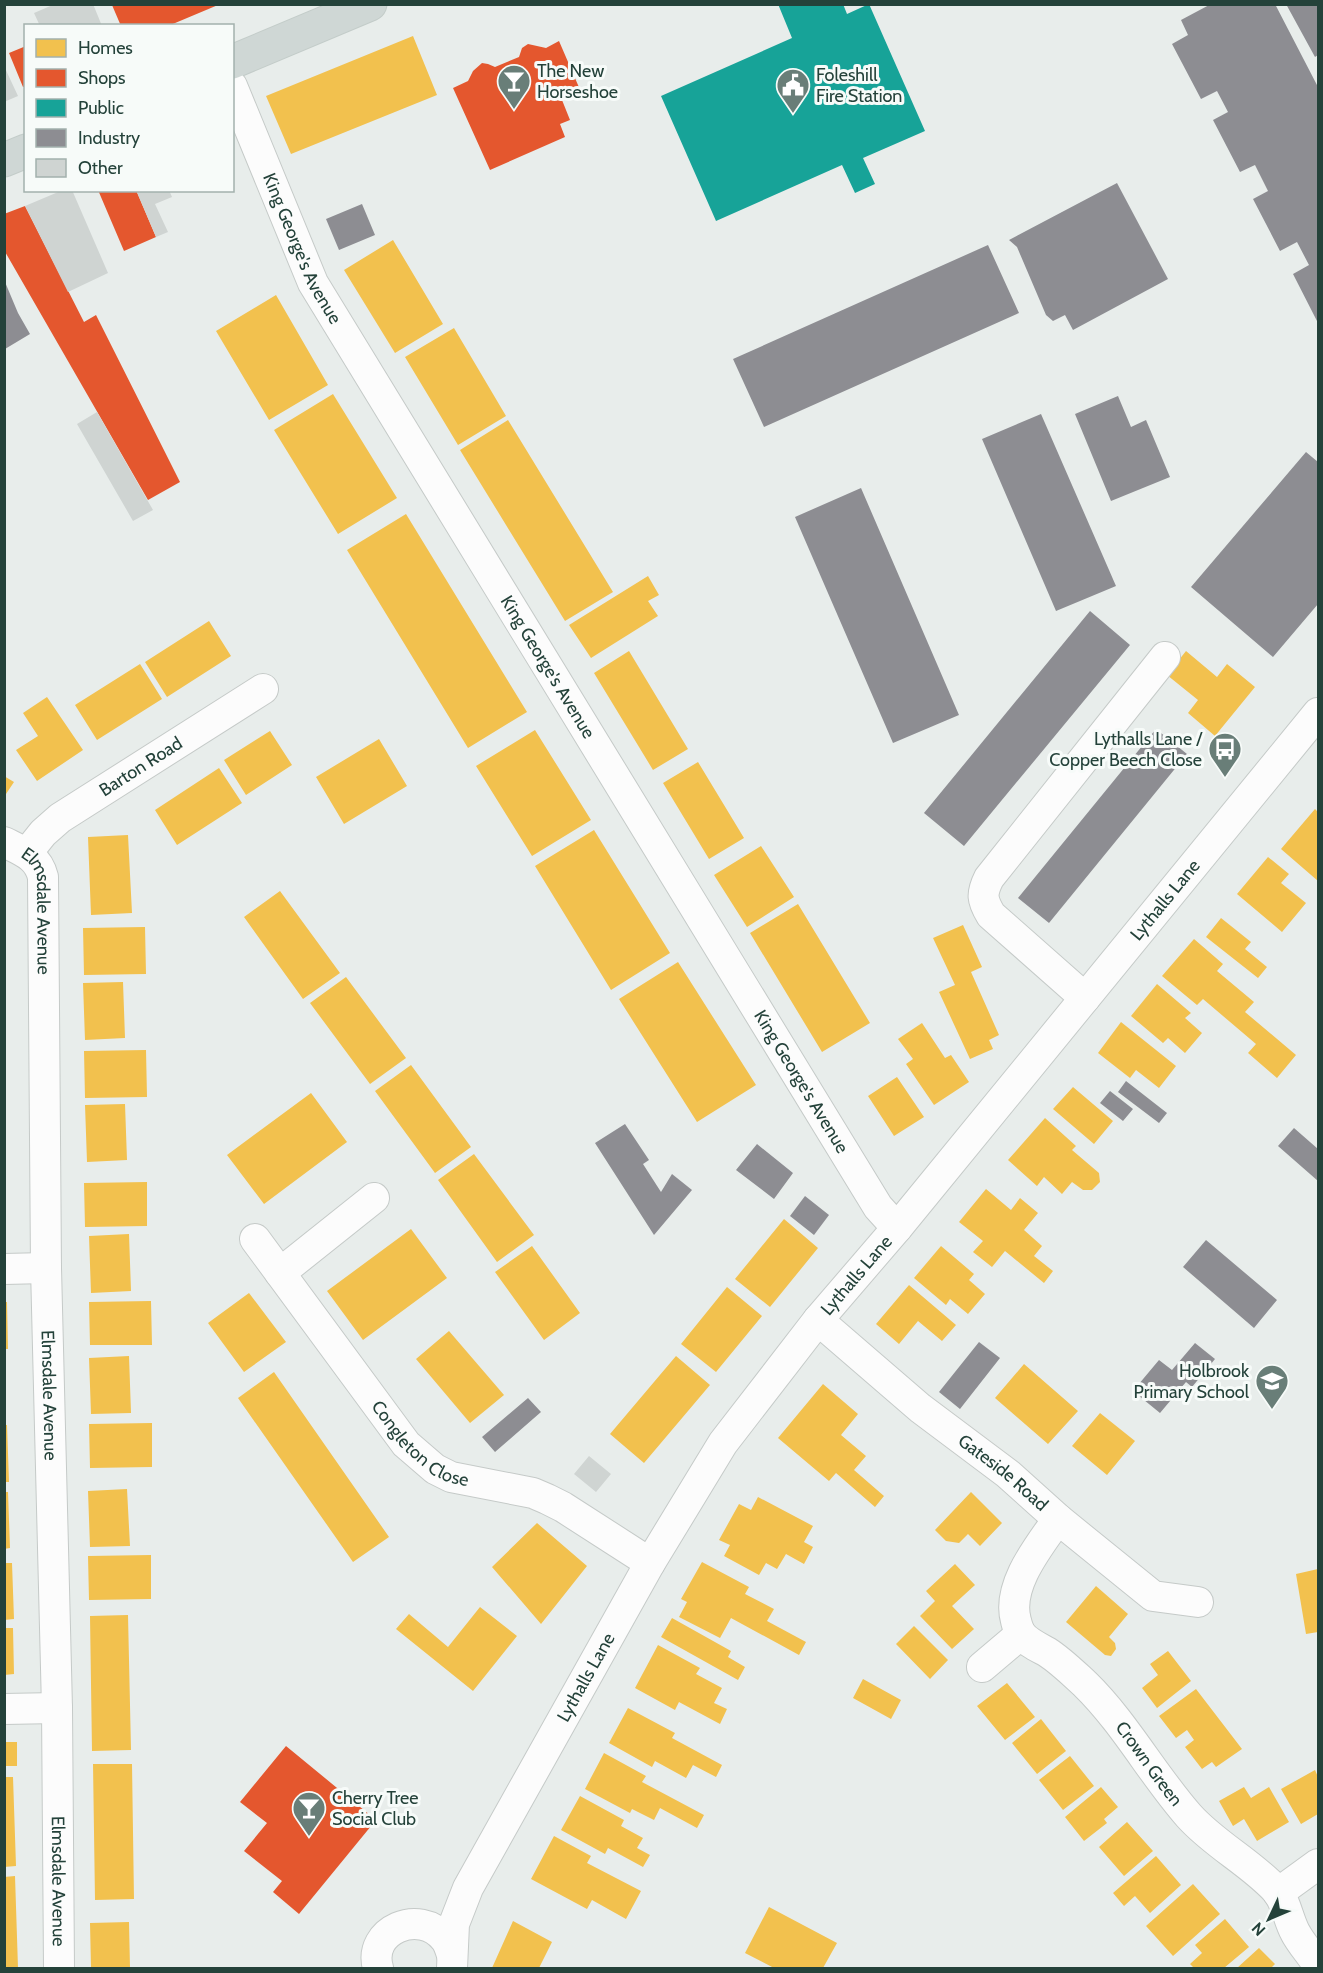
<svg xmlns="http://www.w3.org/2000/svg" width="1323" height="1973" font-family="Cabin,sans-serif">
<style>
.homes{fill:#f2c14e}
.shops{fill:#e4572e}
.public{fill:#17a398}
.industry{fill:#8d8d92}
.building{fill:#cfd4d2}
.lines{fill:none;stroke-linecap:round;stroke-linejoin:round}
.minor-casing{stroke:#c5cac8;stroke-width:32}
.major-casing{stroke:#c3ccc9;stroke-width:35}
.minor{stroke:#fcfcfc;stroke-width:30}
.major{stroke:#cfd7d5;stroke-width:33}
.labels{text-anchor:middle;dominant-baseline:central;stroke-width:6;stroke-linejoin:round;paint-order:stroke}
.poi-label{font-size:18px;fill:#24423a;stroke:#f7fbf9;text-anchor:start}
.street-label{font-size:18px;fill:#24423a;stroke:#f7fbf9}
</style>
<rect width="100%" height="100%" fill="#e8edeb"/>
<path class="homes" d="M413,36L437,95L291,154L266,96Z
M393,240L443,324L395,353L344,270Z
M276,295L328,385L269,420L216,331Z
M454,328L506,416L458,445L405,357Z
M333,394L397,498L338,534L274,430Z
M508,420L613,592L565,621L460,450Z
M406,514L527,712L468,748L347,550Z
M648,576L659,595L648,601L658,616L591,658L569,625Z
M209,621L231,656L167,697L145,662Z
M629,651L688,749L653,770L594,673Z
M1186,651L1217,677L1227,664L1255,687L1215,736L1188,713L1198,700L1167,675Z
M140,664L162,699L97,740L75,705Z
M47,697L83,750L37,781L16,750L38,736L23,713Z
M535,730L591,820L532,856L476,766Z
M270,731L292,765L246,795L224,760Z
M379,739L407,786L344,824L316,777Z
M698,762L744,838L709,859L663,783Z
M219,768L242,803L177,845L155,810Z
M4,776L14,782L4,797Z
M1315,809L1318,812V881L1281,849Z
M594,830L670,953L611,990L535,866Z
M128,835L132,913L91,915L88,837Z
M761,846L794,897L747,927L714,875Z
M1268,857L1289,874L1281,883L1306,903L1282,932L1237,894Z
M280,891L340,973L303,999L244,917Z
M798,904L870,1023L822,1052L750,933Z
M1221,918L1251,942L1245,949L1267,967L1258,978L1206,937Z
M963,925L982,967L971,972L999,1035L989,1040L993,1049L970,1059L939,992L955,985L933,938Z
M145,927L146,974L84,975L83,928Z
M1194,939L1223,964L1217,971L1254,1002L1245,1012L1296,1055L1277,1078L1248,1053L1256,1044L1203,999L1197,1005L1162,976Z
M678,962L756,1085L697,1122L619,999Z
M346,977L406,1058L370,1084L310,1003Z
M123,982L125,1038L85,1040L83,983Z
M1157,984L1191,1013L1185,1018L1202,1033L1185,1053L1168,1038L1163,1043L1131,1016Z
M1121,1022L1176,1066L1159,1088L1136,1070L1130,1078L1098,1053Z
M922,1023L945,1058L951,1055L969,1082L934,1105L906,1064L913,1059L898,1039Z
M146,1050L147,1097L85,1098L84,1051Z
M411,1065L471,1147L435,1173L375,1091Z
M897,1077L924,1117L894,1136L868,1096Z
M1073,1087L1113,1121L1094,1144L1053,1109Z
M311,1093L347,1142L264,1204L227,1155Z
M125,1104L127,1160L87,1162L85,1105Z
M1045,1118L1076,1146L1072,1150L1099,1173L1100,1182L1092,1190H1083L1072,1182L1062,1194L1044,1177L1037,1186L1008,1160Z
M474,1154L534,1235L497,1262L438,1180Z
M147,1182V1226L85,1227L84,1183Z
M986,1189L1011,1210L1020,1198L1038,1213L1024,1230L1042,1246L1034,1256L1053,1271L1044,1283L1005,1251L992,1267L973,1252L983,1241L959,1222Z
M784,1219L818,1248L770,1307L735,1279Z
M411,1229L447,1278L363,1340L327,1291Z
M129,1234L131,1291L91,1293L89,1236Z
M532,1246L580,1313L544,1340L495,1272Z
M941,1246L974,1274L969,1280L985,1294L968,1314L950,1299L946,1305L914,1278Z
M909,1285L956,1325L942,1341L918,1321L899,1344L876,1324Z
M727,1287L762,1316L716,1372L681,1344Z
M249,1293L286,1342L244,1372L208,1323Z
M151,1301L152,1345H90L89,1302Z
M4,1302H7L8,1349H4Z
M449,1331L504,1395L470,1423L416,1359Z
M129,1356L131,1413L91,1414L89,1358Z
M676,1356L710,1385L644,1463L610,1434Z
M1024,1364L1078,1411L1048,1444L995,1398Z
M274,1372L389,1537L353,1562L238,1398Z
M823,1384L858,1414L841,1435L866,1456L854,1470L884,1496L875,1507L836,1473L829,1481L778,1438Z
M1100,1413L1135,1441L1107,1475L1072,1446Z
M152,1423V1467L90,1468L89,1424Z
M4,1425H7L9,1482H4Z
M127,1489L130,1546L90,1547L88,1491Z
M4,1492H8L10,1548L4,1549Z
M971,1492L1002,1523L980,1546L968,1534L959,1543L946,1541L935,1530Z
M758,1497L813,1526L804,1542L813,1547L804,1564L786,1554L777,1569L766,1563L759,1575L724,1556L730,1545L719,1540L739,1504L751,1510Z
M537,1523L587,1566L541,1624L492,1567Z
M151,1555V1599L89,1600L88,1556Z
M702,1562L749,1587L745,1594L774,1609L767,1621L806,1642L799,1655L731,1618L720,1638L679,1617L687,1602L681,1599Z
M4,1563H12L14,1619L4,1620Z
M955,1564L975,1585L952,1606L974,1629L952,1649L920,1616L935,1601L926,1591Z
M1318,1569V1632L1306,1634L1296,1574Z
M1096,1586L1128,1614L1109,1637L1115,1643L1116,1649L1111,1656L1105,1655L1066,1622Z
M480,1607L517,1636L473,1691L396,1629L409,1614L448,1647Z
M128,1615L131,1750L92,1751L90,1616Z
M672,1618L731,1651L728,1657L745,1667L738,1680L661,1637Z
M914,1626L948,1660L930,1679L896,1644Z
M4,1628H13L14,1674L4,1675Z
M658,1645L700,1668L696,1674L722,1688L714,1703L727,1709L720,1724L679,1702L675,1710L635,1688Z
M1168,1651L1191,1681L1157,1708L1142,1688L1158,1675L1150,1664Z
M863,1679L901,1700L891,1719L853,1698Z
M1007,1683L1035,1717L1005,1740L977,1706Z
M1196,1689L1242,1749L1216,1767L1212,1762L1202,1769L1185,1747L1194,1740L1187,1730L1176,1738L1159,1716Z
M628,1708L675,1733L672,1738L722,1765L716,1777L693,1765L686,1778L655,1761L652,1767L609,1743Z
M1041,1719L1066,1751L1037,1774L1012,1743Z
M4,1742H17V1766H4Z
M604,1753L646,1776L642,1782L704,1815L697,1828L660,1808L654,1820L632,1809L630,1813L585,1789Z
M1070,1756L1094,1786L1063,1810L1039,1780Z
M93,1764H132L134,1899L95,1900Z
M1315,1770L1318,1777V1814L1301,1824L1281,1789Z
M4,1777H13L16,1866L4,1867Z
M1101,1787L1118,1807L1104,1819L1107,1823L1084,1841L1065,1817Z
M1244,1787L1251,1798L1269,1787L1289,1822L1257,1841L1244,1819L1233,1826L1219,1801Z
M580,1796L624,1820L621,1826L643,1838L637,1848L650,1855L643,1867L608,1848L605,1854L561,1830Z
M1127,1822L1153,1851L1124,1876L1099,1847Z
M554,1836L591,1856L587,1863L641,1891L626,1919L592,1900L587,1909L531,1879Z
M1156,1856L1181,1885L1150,1913L1135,1896L1124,1906L1113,1893Z
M15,1876L18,1968H4V1877Z
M1193,1884L1220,1914L1173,1956L1146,1926Z
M769,1907L837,1943L823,1968H774L745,1953Z
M1225,1919L1249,1947L1224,1968H1194L1190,1964L1202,1953L1195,1945Z
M513,1921L552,1942L539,1968H492Z
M129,1922L130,1968H91L90,1923Z
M1259,1948L1275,1964L1271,1968H1237Z"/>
<path class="shops" d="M112,5H218L168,26H121Z
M559,41L581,92L562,100L570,120L560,124L565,137L490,170L453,88L468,81L473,71L482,63L488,64L495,67L519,57L522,48L528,44L546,48Z
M26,46V86L23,87L9,53Z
M98,190H136L156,237L124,251Z
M25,206L84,322L96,315L180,482L148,500L4,250V214Z
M286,1746L376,1820L299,1914L273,1892L282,1881L244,1851L267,1823L240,1802Z"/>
<path class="public" d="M778,4H843L847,14L869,4L925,131L863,158L875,184L855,193L842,165L716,221L661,96L792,38Z"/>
<path class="industry" d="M1211,4H1275L1318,87V323L1293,274L1309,265L1297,242L1280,251L1253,199L1268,191L1255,165L1240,172L1213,120L1228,112L1217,91L1201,99L1172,44L1188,35L1181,20Z
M1286,4H1318V55L1315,57Z
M1117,183L1168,279L1073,330L1065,315L1053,321L1046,315L1017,247L1009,240Z
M362,204L375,235L339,250L326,219Z
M988,245L1019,313L764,427L733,359Z
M5,282L18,313L30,334L5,349Z
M1118,396L1131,427L1146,420L1170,477L1111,501L1075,414Z
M1041,414L1116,586L1056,611L982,439Z
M1306,452L1318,462V604L1273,657L1191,587Z
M861,488L959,715L893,743L795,517Z
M1090,611L1130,645L964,846L924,813Z
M1156,729L1187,754L1049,923L1018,898Z
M1126,1081L1167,1113L1159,1123L1118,1092Z
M1110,1091L1133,1109L1123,1121L1100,1103Z
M625,1124L649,1160L643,1164L661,1192L672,1174L692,1190L654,1235L595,1143Z
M1294,1128L1318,1149V1181L1278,1146Z
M757,1144L793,1173L774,1199L736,1170Z
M805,1196L829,1215L814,1235L790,1216Z
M1206,1240L1277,1300L1254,1328L1183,1267Z
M979,1342L1000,1358L960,1409L939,1392Z
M1195,1343L1215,1359L1192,1387L1186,1382L1160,1413L1133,1391L1159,1360L1172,1370Z
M528,1398L541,1412L495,1452L482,1437Z"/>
<path class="building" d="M55,4H93L102,26H40L34,13Z
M4,66L18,96L4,102Z
M63,190H72L108,273L68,292L25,206Z
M136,190H169L172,197L155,204L168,232L156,237Z
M97,412L153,510L133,521L77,424Z
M589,1456L611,1474L596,1492L574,1474Z"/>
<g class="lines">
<defs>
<g id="minor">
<path id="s1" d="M232,86L313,283L878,1207L897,1228"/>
<path id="s2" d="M4,842C22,851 38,856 43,877L46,1268L57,1708L59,1968"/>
<path id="s3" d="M27,853L43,833L60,818L263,689"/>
<path d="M1085,998L991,915C982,900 981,894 989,878L1165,657"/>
<path id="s4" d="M255,1239L406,1444L435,1469L451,1477L533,1493L547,1499L563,1507L650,1563"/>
<path d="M4,1269L46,1268"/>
<path d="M280,1273L374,1198"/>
<path id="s5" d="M818,1320L920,1408L1008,1474L1058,1519L1153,1596L1198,1602"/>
<path id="s6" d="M1058,1519C1039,1546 1006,1586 1016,1621C1017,1625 1019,1631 1021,1634C1027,1642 1038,1647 1047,1652C1061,1661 1073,1673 1085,1684C1125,1723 1152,1774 1189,1816C1215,1845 1250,1862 1276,1890C1286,1901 1288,1919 1295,1932C1300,1942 1309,1952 1315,1961"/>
<path d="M982,1667L1021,1634"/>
<path d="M4,1709L57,1708"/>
<path d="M1278,1893L1318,1864"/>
<path d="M378,1968C367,1930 420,1908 444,1938C448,1942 450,1949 452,1955"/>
<path id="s7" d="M452,1968L454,1924L468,1888L650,1563L723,1443L818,1320L897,1228L1318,713"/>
</g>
<path id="major" d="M232,62L370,4
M4,160L26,151"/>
</defs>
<use href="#minor" class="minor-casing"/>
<use href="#major" class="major-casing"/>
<use href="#minor" class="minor"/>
<use href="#major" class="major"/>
</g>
<defs>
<symbol id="bar-pin" viewBox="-11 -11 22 30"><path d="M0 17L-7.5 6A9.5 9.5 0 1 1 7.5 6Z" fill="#697e78" stroke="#f7fbf9"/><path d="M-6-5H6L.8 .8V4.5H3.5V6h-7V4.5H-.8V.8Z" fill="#fff"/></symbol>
<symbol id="civic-pin" viewBox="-11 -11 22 30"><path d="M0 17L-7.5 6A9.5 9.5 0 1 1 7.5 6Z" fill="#697e78" stroke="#f7fbf9"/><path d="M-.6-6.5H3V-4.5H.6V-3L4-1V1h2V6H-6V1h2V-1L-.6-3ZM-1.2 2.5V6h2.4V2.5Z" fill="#fff"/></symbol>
<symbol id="bus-pin" viewBox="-11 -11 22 30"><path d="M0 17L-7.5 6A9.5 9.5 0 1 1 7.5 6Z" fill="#697e78" stroke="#f7fbf9"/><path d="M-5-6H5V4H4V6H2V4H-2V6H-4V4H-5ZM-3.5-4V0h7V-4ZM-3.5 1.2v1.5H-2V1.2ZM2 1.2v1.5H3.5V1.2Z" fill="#fff"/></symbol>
<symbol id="school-pin" viewBox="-11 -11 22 30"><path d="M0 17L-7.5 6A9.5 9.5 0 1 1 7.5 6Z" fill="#697e78" stroke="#f7fbf9"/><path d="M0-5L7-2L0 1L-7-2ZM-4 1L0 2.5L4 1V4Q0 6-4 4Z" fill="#fff"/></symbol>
</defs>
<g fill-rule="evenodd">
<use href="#bar-pin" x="495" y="62" width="38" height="52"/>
<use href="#civic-pin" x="774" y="66" width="38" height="52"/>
<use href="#bus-pin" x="1206" y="730" width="38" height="52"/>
<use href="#school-pin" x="1253" y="1362" width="38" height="52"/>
<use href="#bar-pin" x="290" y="1789" width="38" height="52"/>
</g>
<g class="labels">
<g class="poi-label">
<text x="537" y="71">The New<tspan x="537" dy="21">Horseshoe</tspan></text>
<text x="816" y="75">Foleshill<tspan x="816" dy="21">Fire Station</tspan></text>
<text x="1202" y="739" text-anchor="end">Lythalls Lane /<tspan x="1202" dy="21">Copper Beech Close</tspan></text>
<text x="1249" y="1371" text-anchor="end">Holbrook<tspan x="1249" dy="21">Primary School</tspan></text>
<text x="332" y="1798">Cherry Tree<tspan x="332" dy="21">Social Club</tspan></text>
</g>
<g class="street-label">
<text stroke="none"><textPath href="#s1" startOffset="177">King George's Avenue</textPath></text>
<text stroke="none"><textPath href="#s1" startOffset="663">King George's Avenue</textPath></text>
<text stroke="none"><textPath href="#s3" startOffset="144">Barton Road</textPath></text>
<text stroke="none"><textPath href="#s7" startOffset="1296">Lythalls Lane</textPath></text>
<text stroke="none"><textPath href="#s2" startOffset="87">Elmsdale Avenue</textPath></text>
<text stroke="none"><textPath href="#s1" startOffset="1149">King George's Avenue</textPath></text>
<text stroke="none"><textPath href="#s7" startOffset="810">Lythalls Lane</textPath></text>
<text stroke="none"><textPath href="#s2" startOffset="573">Elmsdale Avenue</textPath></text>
<text stroke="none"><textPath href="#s4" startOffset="266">Congleton Close</textPath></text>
<text stroke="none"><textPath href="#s5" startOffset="240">Gateside Road</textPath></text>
<text stroke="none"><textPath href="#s7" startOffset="324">Lythalls Lane</textPath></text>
<text stroke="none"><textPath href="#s6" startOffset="312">Crown Green</textPath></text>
<text stroke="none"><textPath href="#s2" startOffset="1059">Elmsdale Avenue</textPath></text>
</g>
</g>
<rect width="1323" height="1973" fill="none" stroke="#24423a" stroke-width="12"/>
<rect x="24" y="24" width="210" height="168" fill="#f7fbf9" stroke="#a3b1ad" stroke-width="1.5"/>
<rect x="36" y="39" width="30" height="18" fill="#f2c14e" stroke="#a3b1ad" stroke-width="1.5"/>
<text x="78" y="54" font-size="18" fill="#24423a">Homes</text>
<rect x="36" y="69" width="30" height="18" fill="#e4572e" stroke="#a3b1ad" stroke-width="1.5"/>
<text x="78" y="84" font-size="18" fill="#24423a">Shops</text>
<rect x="36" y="99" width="30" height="18" fill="#17a398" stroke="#a3b1ad" stroke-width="1.5"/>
<text x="78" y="114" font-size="18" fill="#24423a">Public</text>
<rect x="36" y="129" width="30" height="18" fill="#8d8d92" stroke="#a3b1ad" stroke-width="1.5"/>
<text x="78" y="144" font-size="18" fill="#24423a">Industry</text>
<rect x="36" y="159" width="30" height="18" fill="#cfd4d2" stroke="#a3b1ad" stroke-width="1.5"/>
<text x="78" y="174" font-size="18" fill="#24423a">Other</text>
<g transform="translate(1269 1919) rotate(226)" stroke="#f7fbf9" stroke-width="4.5" paint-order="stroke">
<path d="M0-4.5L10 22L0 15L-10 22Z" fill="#24423a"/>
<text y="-9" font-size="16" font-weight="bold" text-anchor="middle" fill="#24423a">N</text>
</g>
</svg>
